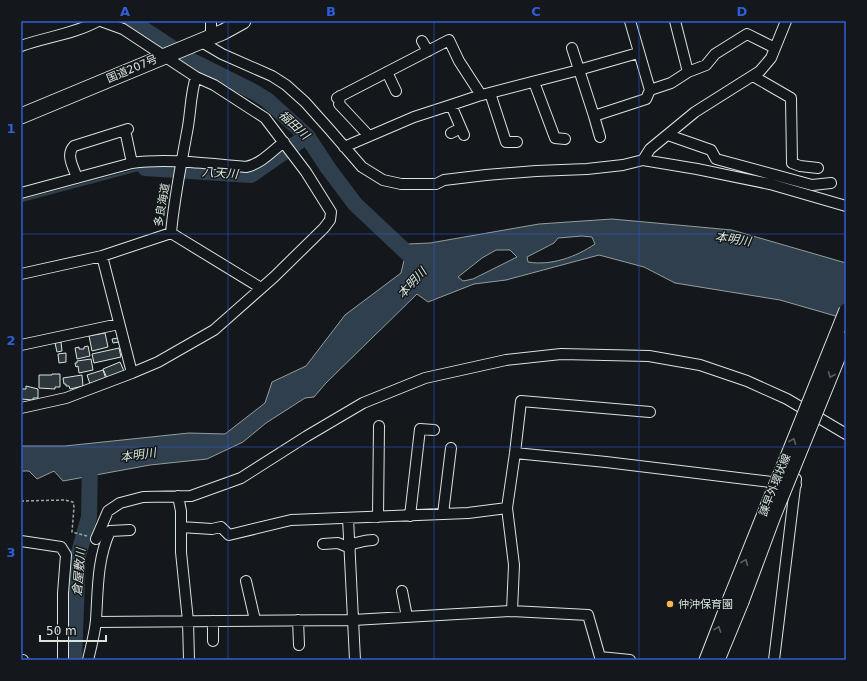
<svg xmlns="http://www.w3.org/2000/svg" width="867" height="681" font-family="'DejaVu Sans','Noto Sans JP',sans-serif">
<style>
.water{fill:#2f3f4d;stroke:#939e99;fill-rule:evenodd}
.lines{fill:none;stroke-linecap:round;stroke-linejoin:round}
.stream{stroke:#2f3f4d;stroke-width:2.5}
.river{stroke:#2f3f4d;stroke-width:16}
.building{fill:#2c363c;stroke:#d8e6dc}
.minor-casing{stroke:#d8e6dc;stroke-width:12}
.major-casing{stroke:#d8e6dc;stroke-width:15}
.highway-casing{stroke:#d8e6dc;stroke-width:17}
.path{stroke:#9da8a2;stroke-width:1.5;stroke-dasharray:3 2;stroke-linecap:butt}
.minor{stroke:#14181c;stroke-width:10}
.major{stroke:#14181c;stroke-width:13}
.highway{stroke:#14181c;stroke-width:15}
.major-bridge-casing{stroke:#d8e6dc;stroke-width:15;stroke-linecap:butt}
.major-bridge{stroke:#14181c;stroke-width:13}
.oneway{stroke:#59605f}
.grid{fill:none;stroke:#305dd8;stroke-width:1;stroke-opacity:0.55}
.poi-dot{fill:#ffb74d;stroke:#14181c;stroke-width:1.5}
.labels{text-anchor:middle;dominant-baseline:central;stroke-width:3;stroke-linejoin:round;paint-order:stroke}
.street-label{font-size:11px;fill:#d8e6dc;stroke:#14181c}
.poi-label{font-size:11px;fill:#d8e6dc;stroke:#14181c;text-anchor:start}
.water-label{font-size:12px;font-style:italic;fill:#d8e6dc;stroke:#14181c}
.neatline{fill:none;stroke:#305dd8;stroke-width:1.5}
.grid-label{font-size:13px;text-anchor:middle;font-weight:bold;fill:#305dd8}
</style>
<rect width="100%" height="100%" fill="#14181c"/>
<path class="water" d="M612,219L732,230L846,263V319L780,300L675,283L644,267L599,255L506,280L474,284L428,302L417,294L326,383L314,397L305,398L266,423L243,442L207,459L150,465L63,481L54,471L37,479L29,471H21V446H65L189,433L225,434L265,403L272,382L306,366L345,315L401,273L408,244L430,243L539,224ZM582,236L592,237L595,244C576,257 551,266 528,262L527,257L554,243L558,238ZM496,250H510L517,257L473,279L463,281L458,277L482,258Z"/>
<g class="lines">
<path class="stream" d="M21,201L145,168"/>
<path class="river" d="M131,21L192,61L254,92L267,100L307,136L328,168L355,204L422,267
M145,168L251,175L307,136
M74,660L78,556L89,517L90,462"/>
</g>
<path class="building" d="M105,333L108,347L92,351L89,336Z
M118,338L119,342L113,343L112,339Z
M61,342L62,351L57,352L55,343Z
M88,346L90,356L77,359L75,348L79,347V349H84V347Z
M119,348L121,357L94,363L92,354Z
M66,353V362L59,363L58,354Z
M91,359L93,370L79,373L78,366L76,367L75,363H77V361Z
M120,362L124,371L107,378L103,369Z
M103,370L106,379L90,384L87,375Z
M52,374H60V387H55V389L39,388V375H52Z
M82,375L83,386L70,389L69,386H66V384H64L63,378Z
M26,386L38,389V398H33V400L21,399V389H26Z"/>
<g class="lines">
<defs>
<path id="minor" d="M211,21V36
M630,21L650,90L671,83L688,72L706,65L715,54L747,34L775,48
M675,21L688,72
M200,41L222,54L272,76L286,85L305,102L330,130L362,167L383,180L401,184H436L444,180L486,175L536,171L587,169L623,165L643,160L697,169L770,184L846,206
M422,41L428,51
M21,46C46,37 74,34 98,21
M572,48L594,116L646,99L650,90
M387,72L396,91
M753,76L791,98L792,163L800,166L818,168
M534,82L555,138L565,139
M490,93L506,142H517
M340,96L339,104L369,136
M337,98L449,40L459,61L481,95
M451,105L464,135
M594,116L600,137
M125,130L132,163
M451,133L461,128
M668,135L711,150L716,159L812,185L831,183
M344,147L414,117L451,105L478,96L575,71L638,53
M643,160L650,149L695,112L760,71L771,58L786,21
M77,178C74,168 65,155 74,146L128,129
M21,193L132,163C169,158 208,164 246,167C261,164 272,151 284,142
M171,233L261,288
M102,256L132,373
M21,274L102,256L171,233C174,199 181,165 187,132C191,113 190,95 196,77
M21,345L119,324
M21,408L66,398L132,373L158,362L214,330L274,277L324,228L330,220L331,212L306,172L265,118L214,85L196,77L123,29L101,21
M515,453L606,462L796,485
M178,496L181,511V552L188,621L189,660
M443,514L451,448
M410,516L420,429L434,430
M378,517L379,426
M348,518L355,660
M181,527L212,529L221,527L229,535L291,520L468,513L507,508
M96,539L108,511L120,503L143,497L191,496L241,478L307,436L363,403L425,378L506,360L561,354L649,356L700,365L747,381L787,399L846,434
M21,541L61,547L66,555L63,593V660
M323,544L338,543L350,548
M350,544C358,543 365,540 373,540
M246,581L255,620
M402,591L407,617
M512,611L514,565L507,508L515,453L521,401L650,412
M298,620L299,645
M213,621V641
M96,622L353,620L512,611L588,615L600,657V660
M600,657L630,660
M21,660H23
M88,660C91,647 95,633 96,620C98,589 97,560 110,531L130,530
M774,660L796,479"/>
<path id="major" d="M706,660L730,598
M718,660L742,602"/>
<path id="highway" d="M21,116L223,32L243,21"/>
</defs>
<use href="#minor" class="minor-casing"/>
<use href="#major" class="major-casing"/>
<use href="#highway" class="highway-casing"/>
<path class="path" d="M21,501L65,500L73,502L74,507L72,532L87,536"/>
<use href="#minor" class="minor"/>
<use href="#major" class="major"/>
<use href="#highway" class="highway"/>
<defs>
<path id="major-bridge" d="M730,598L846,310
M742,602L774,516L846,339"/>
</defs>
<use href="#major-bridge" class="major-bridge-casing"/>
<use href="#major-bridge" class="major-bridge"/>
</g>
<defs><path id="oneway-chevron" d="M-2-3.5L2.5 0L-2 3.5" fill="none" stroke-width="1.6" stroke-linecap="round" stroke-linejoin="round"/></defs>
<g class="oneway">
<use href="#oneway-chevron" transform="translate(831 375) rotate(112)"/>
<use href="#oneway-chevron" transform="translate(793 441) rotate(-68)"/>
<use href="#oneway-chevron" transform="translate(745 562) rotate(-68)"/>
<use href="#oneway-chevron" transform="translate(718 629) rotate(-69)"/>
</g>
<path class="grid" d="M228,21V660M434,21V660M639,21V660M21,234H846M21,447H846"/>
<circle class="poi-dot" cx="670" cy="604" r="4"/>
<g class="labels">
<g class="street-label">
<text transform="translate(132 69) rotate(-23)">国道207号</text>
<text transform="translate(162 205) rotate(-80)">多良海道</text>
<text transform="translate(775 485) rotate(-68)">諫早外環状線</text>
</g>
<g class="poi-label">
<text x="678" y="604">仲沖保育園</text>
</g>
<g class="water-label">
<text transform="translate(294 125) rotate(43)">福田川</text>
<text transform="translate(220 173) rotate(4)">八天川</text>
<text transform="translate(733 239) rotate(9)">本明川</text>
<text transform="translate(412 283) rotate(-47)">本明川</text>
<text transform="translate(138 455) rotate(-8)">本明川</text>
<text transform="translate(79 572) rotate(-85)">倉屋敷川</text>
</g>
</g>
<rect width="867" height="681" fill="none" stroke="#14181c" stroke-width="44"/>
<path d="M40 635v6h66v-6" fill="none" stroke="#d8e6dc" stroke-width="2"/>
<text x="46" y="635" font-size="12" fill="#d8e6dc" stroke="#14181c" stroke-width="3" paint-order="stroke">50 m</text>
<rect x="22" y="22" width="823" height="637" class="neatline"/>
<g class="grid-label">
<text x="125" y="16">A</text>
<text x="331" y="16">B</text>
<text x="536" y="16">C</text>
<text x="742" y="16">D</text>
<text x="11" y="133">1</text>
<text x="11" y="345">2</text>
<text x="11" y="557">3</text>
</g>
</svg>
